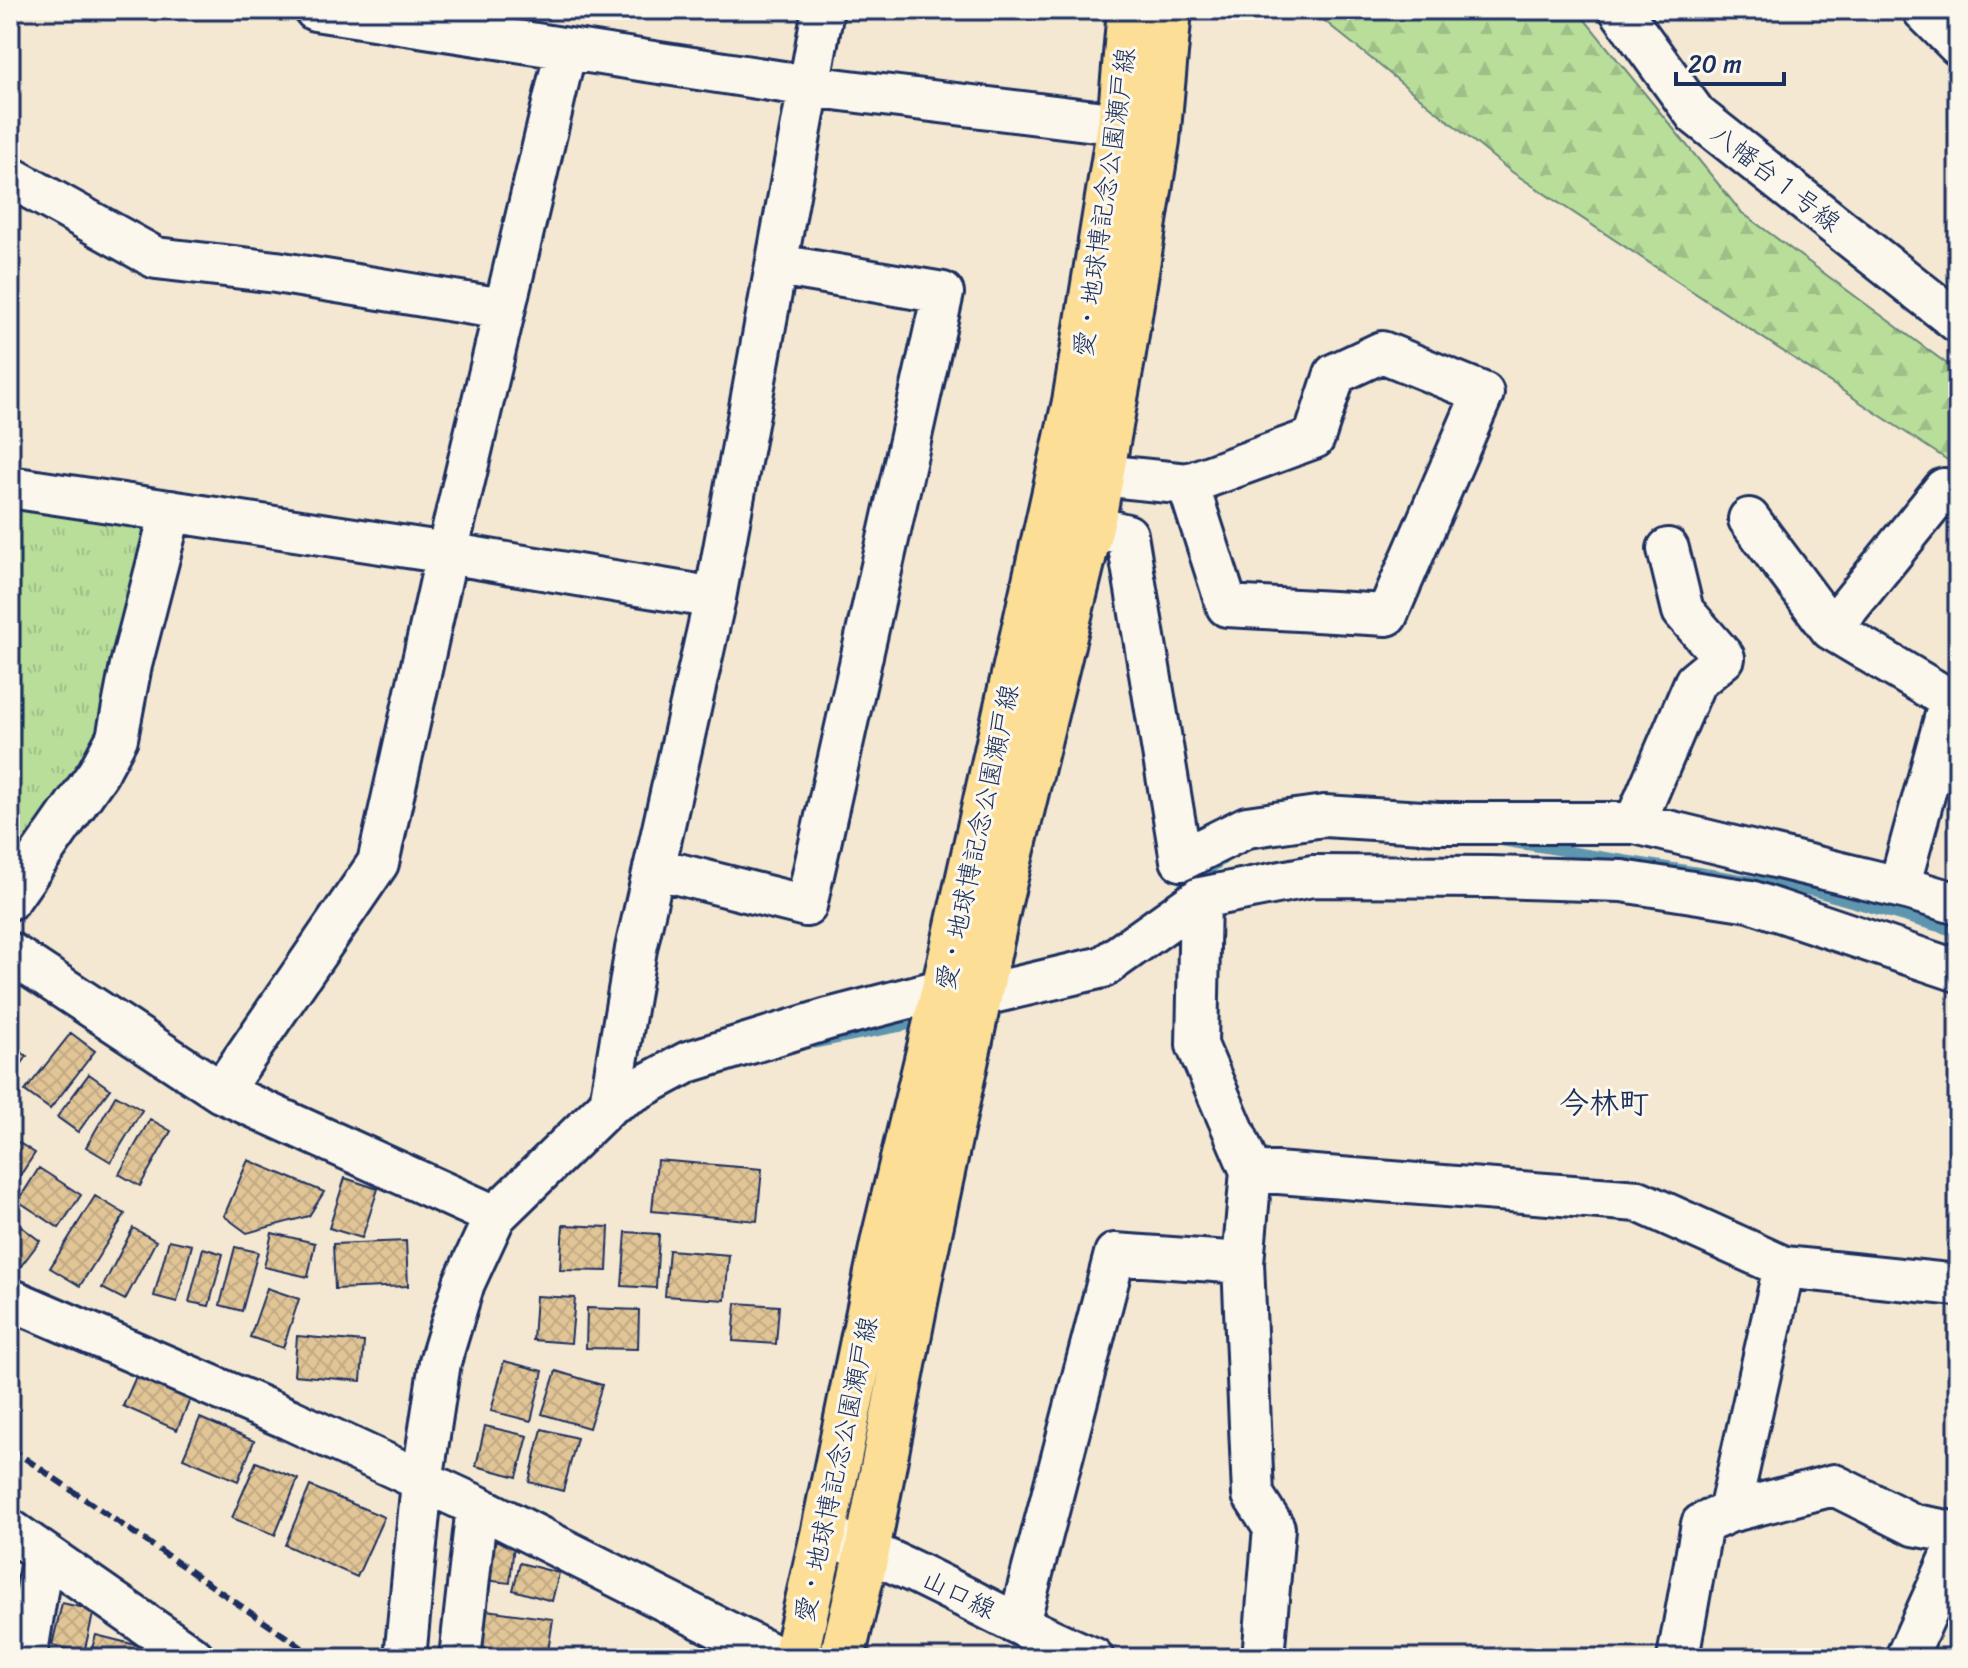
<svg xmlns="http://www.w3.org/2000/svg" width="1968" height="1668" font-family="Sriracha,'Klee One',sans-serif">
<style>
.grass{fill:url(#grass-tufts);stroke:#6a867c;stroke-width:2}
.forest{fill:url(#forest-firs);stroke:#6a867c;stroke-width:2}
.lines{fill:none;stroke-linecap:round;stroke-linejoin:round}
.stream{stroke:#5e96af;stroke-width:11}
.building{fill:url(#building-cross-hatch);stroke:#1b2f5e;stroke-width:2}
.minor-casing{stroke:#1b2f5e;stroke-width:46}
.major-casing{stroke:#1b2f5e;stroke-width:50}
.minor{stroke:#fbf7ec;stroke-width:40}
.major{stroke:#fcde96;stroke-width:44}
.rail{stroke:#1b2f5e;stroke-width:6;stroke-dasharray:12 6;stroke-linecap:butt}
.labels{text-anchor:middle;dominant-baseline:central;stroke-width:6;stroke-linejoin:round;paint-order:stroke}
.street-label{font-size:26px;fill:#1b2f5e;stroke:#fbf7ec}
.quarter-label{font-size:30px;font-weight:bold;fill:#1b2f5e;stroke:#fbf7ec}
</style>
<defs>
<pattern id="grass-tufts" width="24" height="20" patternUnits="userSpaceOnUse" patternTransform="scale(2)"><rect width="24" height="20" fill="#b8de9a"/><path d="M3 7l-1-3M5 7V3M7 7l1-3M15 17l-1-3M17 17v-4M19 17l1-3" fill="none" stroke="#9ebf87"/></pattern>
<pattern id="forest-firs" width="22" height="20" patternUnits="userSpaceOnUse" patternTransform="scale(2)"><rect width="22" height="20" fill="#b8de9a"/><path d="M5 1l3.5 6h-7zM16 11l3.5 6h-7z" fill="#9ebf87"/></pattern>
<pattern id="building-cross-hatch" width="8" height="8" patternUnits="userSpaceOnUse" patternTransform="scale(2)"><rect width="8" height="8" fill="#e2c596"/><path d="M0 0l8 8M0 8l8-8" fill="none" stroke="#c1aa84"/></pattern>
</defs>
<rect width="100%" height="100%" fill="#f4e8d2"/>
<filter id="ink" filterUnits="userSpaceOnUse"><feTurbulence type="fractalNoise" baseFrequency=".0125" numOctaves="2"/><feDisplacementMap in="SourceGraphic" scale="16" xChannelSelector="R" yChannelSelector="G"/><feConvolveMatrix kernelMatrix="1 2 1 2 8 2 1 2 1" color-interpolation-filters="sRGB"/></filter>
<g filter="url(#ink)">
<path class="grass" d="M10,487L160,512L109,722L10,870Z"/>
<path class="forest" d="M1311,10H1577L1741,212L1958,372V467L1509,170Z"/>
<g class="lines">
<path class="stream" d="M1504,841L1814,891L1958,932
M1183,887L1222,860
M814,1043L927,1021"/>
</g>
<path class="building" d="M71,1033L95,1051L50,1109L25,1091Z
M10,1045L27,1056L10,1081Z
M89,1074L110,1089L78,1132L57,1117Z
M116,1095L142,1110L111,1162L86,1147Z
M150,1119L171,1131L140,1186L119,1174Z
M10,1137L35,1153L10,1191Z
M248,1160L324,1192L309,1216L247,1233L224,1216Z
M657,1160L762,1169L757,1221L652,1211Z
M39,1168L81,1195L59,1228L18,1201Z
M345,1178L378,1189L362,1238L329,1228Z
M95,1196L125,1214L80,1286L50,1268Z
M10,1218L40,1241L11,1279H10Z
M563,1225L609,1227L607,1271L560,1270Z
M133,1228L156,1241L125,1300L102,1288Z
M626,1232L659,1234L656,1288L622,1286Z
M272,1233L315,1243L308,1277L264,1267Z
M169,1240L192,1245L177,1302L154,1296Z
M406,1241L408,1286L335,1289L333,1244Z
M235,1247L258,1252L242,1311L220,1305Z
M203,1248L223,1254L209,1306L189,1302Z
M669,1250L729,1255L725,1300L665,1296Z
M267,1288L299,1299L283,1348L250,1337Z
M536,1296L575,1298L571,1343L533,1340Z
M736,1303L779,1306L776,1344L733,1341Z
M587,1308L639,1310L638,1349L586,1348Z
M297,1336L364,1342L361,1381L294,1375Z
M504,1361L543,1371L531,1421L491,1411Z
M556,1371L602,1385L589,1428L542,1414Z
M138,1372L192,1395L177,1430L123,1406Z
M200,1418L254,1441L238,1481L183,1458Z
M485,1426L528,1436L517,1477L476,1466Z
M542,1429L577,1438L563,1491L529,1482Z
M256,1462L298,1479L275,1535L232,1518Z
M310,1486L384,1517L357,1577L285,1545Z
M480,1530L515,1534L510,1583L475,1579Z
M520,1563L559,1573L552,1601L513,1590Z
M62,1603L94,1610L84,1653L52,1645Z
M479,1609L553,1619L547,1658L473,1647Z
M96,1635L148,1648L145,1658H89Z"/>
<g class="lines">
<defs>
<path id="minor" d="M315,10L809,86L1120,124L1148,136
M1620,10L1696,115L1958,322
M1923,10L1958,45
M566,49L447,553L378,863L221,1092L495,1216L610,1104L636,949L715,598L823,10
M10,177L156,258L276,272L503,309
M1101,475L1188,484L1314,438L1335,374L1382,352L1483,393L1387,615L1227,606L1188,484
M10,487L447,553L715,598
M1749,519L1831,629L1950,700L1899,887
M1091,526L1127,535L1181,860L1247,827L1324,816L1439,823H1635L1911,890L1958,904
M1831,629L1944,489
M1635,823L1695,682L1724,658L1683,611L1668,549
M654,868L806,906L943,293L778,265
M1200,898L1197,1045L1251,1171L1243,1263L1253,1495L1274,1528L1263,1658
M10,899L98,773L117,738L131,665L171,511
M10,953L221,1092
M979,996L1103,967L1200,898L1312,876L1490,877L1622,881L1750,901L1958,971
M610,1104L688,1062L828,1019L944,989
M1251,1171L1638,1201L1784,1267L1958,1285
M10,1299L289,1419L477,1506L460,1658
M477,1506L779,1658
M1729,1512L1784,1267
M10,1530L194,1658
M836,1539C925,1571 1006,1623 1093,1658
M1019,1623L1115,1254L1243,1263
M26,1658L43,1554
M405,1658L422,1482L440,1362L464,1283L495,1216
M1678,1658L1702,1524L1729,1512L1834,1485L1914,1525L1958,1533
M1906,1658L1958,1542"/>
<path id="major" d="M795,1658L823,1535L884,1239L944,989L1075,402L1120,124L1130,10
M842,1658L867,1551L921,1271L1000,898L1095,509L1122,359L1157,140L1169,10"/>
</defs>
<use href="#minor" class="minor-casing"/>
<use href="#major" class="major-casing"/>
<use href="#minor" class="minor"/>
<use href="#major" class="major"/>
<path class="rail" d="M10,1448L317,1658"/>
</g>
</g>
<g class="labels">
<g class="street-label">
<text transform="translate(1776 178) rotate(38)">八幡台１号線</text>
<text transform="translate(1104 202) rotate(-82)">愛・地球博記念公園瀬戸線</text>
<text transform="translate(977 837) rotate(-78)">愛・地球博記念公園瀬戸線</text>
<text transform="translate(836 1469) rotate(-78)">愛・地球博記念公園瀬戸線</text>
<text transform="translate(959 1594) rotate(26)">山口線</text>
</g>
<g class="quarter-label">
<text x="1604" y="1103">今林町</text>
</g>
</g>
<rect width="1968" height="1668" fill="none" stroke="#fbf7ec" stroke-width="40"/>
<rect x="20" y="20" width="1928" height="1628" fill="none" stroke="#1b2f5e" stroke-width="3" filter="url(#ink)"/>
<path d="M1676 72v12h108v-12" fill="none" stroke="#1b2f5e" stroke-width="4"/>
<text x="1688" y="72" font-size="24" fill="#1b2f5e" stroke="#fbf7ec" stroke-width="6" paint-order="stroke">20 m</text>
</svg>
